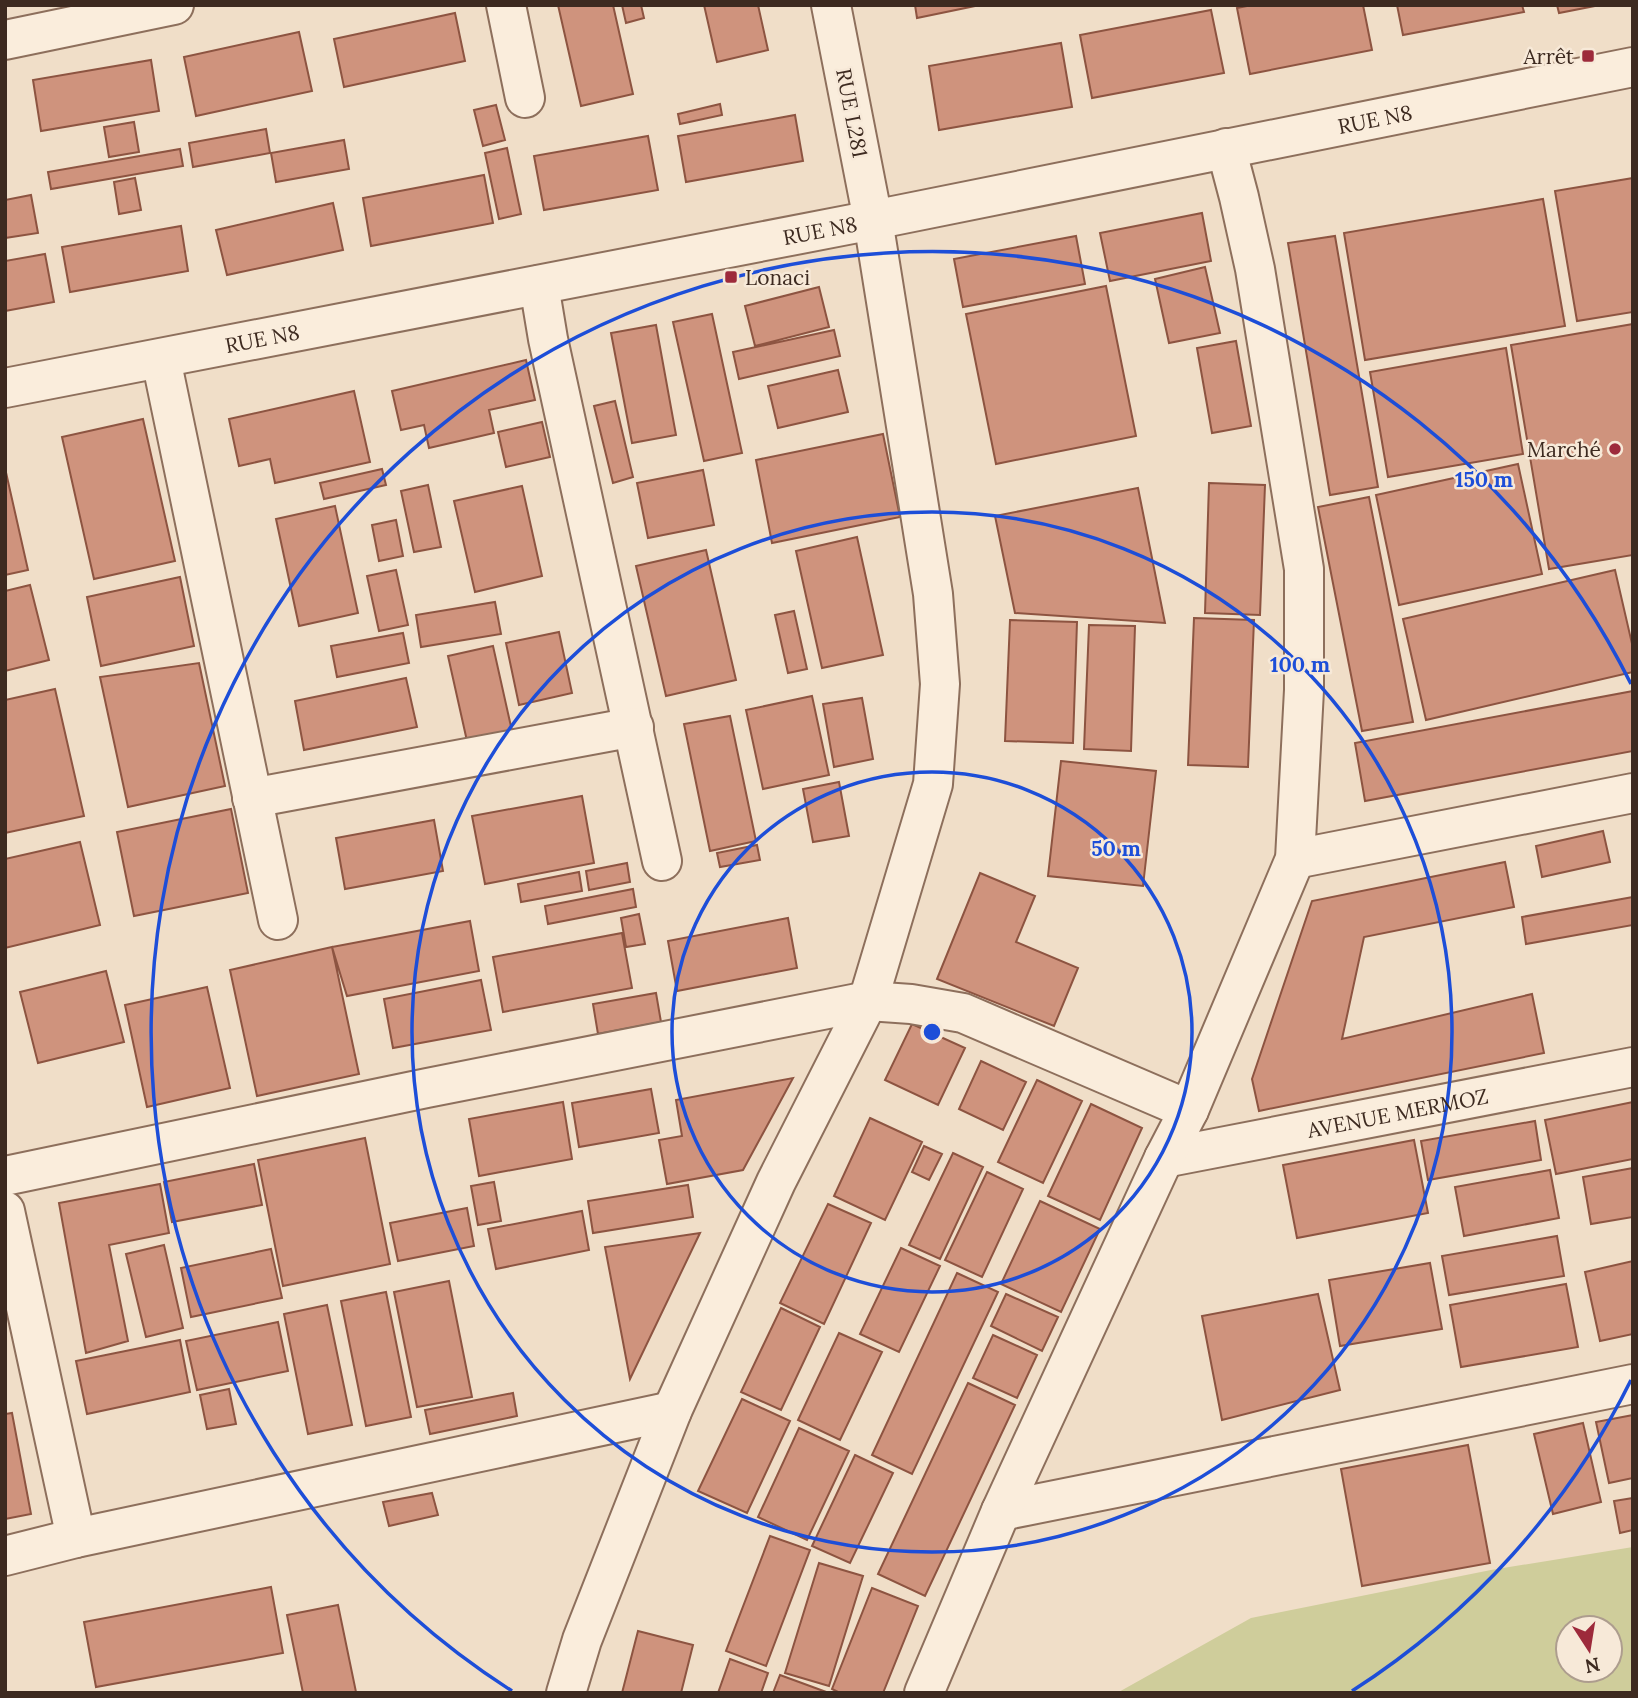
<svg xmlns="http://www.w3.org/2000/svg" width="1638" height="1698" font-family="Lora,serif">
<style>
.green{fill:#cfcd9b;fill-rule:evenodd}
.building{fill:#cf937d;stroke:#8d5441;stroke-width:2}
.lines{fill:none;stroke-linecap:round;stroke-linejoin:round}
.minor-casing{stroke:#8d6f5c;stroke-width:42}
.minor{stroke:#faeddc;stroke-width:38}
.ring{fill:none;stroke:#1d4ed8;stroke-width:3.5}
.poi-dot{fill:#9d2a3b;stroke:#f7e9d8;stroke-width:2.5}
.labels{text-anchor:middle;dominant-baseline:central;stroke-width:5;stroke-linejoin:round;paint-order:stroke}
.poi-label{font-size:21px;fill:#3d2a20;stroke:#f7e9d8;text-anchor:end}
.street-label{font-size:21px;fill:#3d2a20;stroke:#f7e9d8}
.centre{fill:#1d4ed8;stroke:#f7e9d8;stroke-width:3.5}
.ring-label{font-size:21px;text-anchor:middle;font-weight:bold;fill:#1d4ed8;stroke:#f7e9d8;stroke-width:5;stroke-linejoin:round;paint-order:stroke}
</style>
<rect width="100%" height="100%" fill="#f0dec8"/>
<path class="green" d="M1633,1547V1693H1117L1251,1618L1491,1570ZM1568,1628H1610V1670H1568Z"/>
<path class="building" d="M558,5H613L633,94L581,106Z
M622,5H641L644,18L626,23Z
M704,5H758L768,50L717,62Z
M915,5H980L917,18Z
M1252,5H1363L1372,50L1250,74L1237,8Z
M1397,5H1522L1524,12L1403,35Z
M1557,5H1600L1559,13Z
M1211,10L1224,73L1092,98L1080,35Z
M455,13L465,61L344,87L334,39Z
M299,32L312,91L196,116L184,57Z
M1061,43L1072,107L939,130L929,66Z
M151,60L159,111L41,131L33,80Z
M720,104L722,115L680,124L678,114Z
M496,105L505,140L483,146L474,110Z
M795,115L803,161L686,182L678,136Z
M134,122L139,152L109,157L104,127Z
M266,129L270,153L193,167L189,143Z
M648,136L658,190L544,210L534,156Z
M344,140L349,169L276,182L271,153Z
M507,148L521,214L499,219L485,153Z
M180,149L183,166L51,189L48,172Z
M484,175L493,223L371,246L363,198Z
M135,178L141,210L119,214L114,182Z
M1633,178V312L1577,321L1555,191Z
M31,195L38,233L5,238V200Z
M1543,199L1565,326L1365,360L1344,233Z
M333,203L343,250L227,275L216,230Z
M1202,213L1211,261L1110,281L1100,233Z
M181,226L188,271L70,292L62,247Z
M1076,236L1085,284L963,307L954,259Z
M1335,236L1378,487L1330,495L1288,243Z
M45,254L54,302L5,311V261Z
M1205,267L1220,333L1169,343L1155,279Z
M1106,286L1136,436L996,464L966,314Z
M819,287L829,327L755,346L745,306Z
M712,314L742,453L704,461L673,322Z
M1633,324V555L1549,569L1511,345Z
M656,325L676,435L632,443L611,333Z
M834,330L840,356L739,379L733,352Z
M1236,341L1251,426L1212,433L1197,348Z
M1506,348L1523,454L1388,477L1370,372Z
M526,360L535,400L489,410L494,433L429,448L424,425L401,430L392,391Z
M838,370L848,412L778,428L768,386Z
M354,391L370,462L275,483L270,459L239,466L229,419Z
M615,401L633,477L613,483L594,406Z
M143,419L175,561L94,579L62,437Z
M542,422L550,457L506,467L498,432Z
M883,434L900,517L772,543L756,460Z
M1518,464L1542,574L1399,605L1376,495Z
M5,468L28,570L5,575Z
M382,469L386,485L324,499L320,483Z
M703,470L714,525L648,538L637,483Z
M1209,483L1265,485L1260,615L1205,613Z
M428,485L441,547L414,552L401,491Z
M522,486L542,576L475,592L454,501Z
M1138,488L1165,623L1015,613L995,516Z
M1369,497L1413,722L1362,731L1318,507Z
M335,506L358,613L299,626L276,519Z
M396,520L403,556L379,561L372,525Z
M857,537L883,655L822,668L796,551Z
M706,550L736,680L666,696L636,566Z
M396,570L408,625L379,631L367,576Z
M1615,570L1633,648V672L1426,720L1403,619Z
M180,577L194,646L101,666L87,597Z
M30,585L49,660L5,671V591Z
M495,602L501,634L421,647L416,615Z
M794,611L807,669L788,673L775,615Z
M1194,618L1254,620L1248,767L1188,765Z
M1010,620L1077,622L1073,743L1005,741Z
M1089,625L1135,626L1131,751L1084,749Z
M559,632L572,693L519,705L506,643Z
M403,633L409,663L337,677L331,646Z
M493,646L512,731L467,741L448,656Z
M199,663L225,786L128,807L100,677Z
M406,678L417,727L304,750L295,701Z
M55,689L84,816L5,833V700Z
M1633,691V751L1365,801L1355,743Z
M812,696L829,775L763,789L746,710Z
M862,698L873,759L834,767L823,704Z
M730,716L756,841L710,851L684,724Z
M1061,761L1156,771L1143,886L1048,876Z
M839,782L849,836L813,842L803,789Z
M582,796L594,863L485,884L472,816Z
M231,809L248,893L134,916L117,832Z
M434,820L443,871L345,889L336,838Z
M1603,831L1610,862L1542,877L1536,846Z
M80,842L100,925L5,948V859Z
M757,845L760,860L720,867L717,853Z
M1505,862L1514,907L1364,937L1342,1039L1532,994L1544,1053L1259,1111L1252,1079L1312,901Z
M627,863L630,882L589,890L586,871Z
M579,872L582,891L521,902L518,884Z
M980,873L1035,896L1016,942L1078,968L1054,1026L937,979Z
M633,889L636,907L548,924L545,906Z
M1633,897V925L1526,944L1522,917Z
M639,914L645,944L626,947L621,918Z
M788,918L797,968L677,991L668,941Z
M470,921L479,971L347,996L332,947Z
M622,933L632,988L503,1012L493,957Z
M332,947L359,1074L257,1096L230,970Z
M106,971L124,1042L38,1063L20,992Z
M481,980L491,1030L393,1048L384,999Z
M207,987L230,1088L147,1107L125,1005Z
M656,993L661,1022L598,1034L593,1004Z
M912,1024L965,1048L938,1105L885,1080Z
M981,1061L1026,1082L1003,1130L959,1109Z
M793,1078L743,1170L667,1184L659,1140L682,1136L676,1100Z
M1037,1080L1082,1101L1043,1183L998,1162Z
M651,1089L659,1133L579,1147L572,1103Z
M563,1102L572,1159L479,1176L469,1119Z
M1633,1102V1159L1556,1174L1545,1120Z
M1091,1104L1142,1128L1100,1220L1048,1196Z
M870,1118L922,1142L885,1220L834,1196Z
M1535,1121L1541,1160L1428,1180L1421,1141Z
M365,1138L390,1264L283,1286L258,1160Z
M1414,1140L1428,1213L1297,1238L1283,1165Z
M924,1146L942,1154L929,1180L912,1172Z
M953,1153L983,1167L940,1259L909,1245Z
M254,1164L262,1205L172,1222L164,1182Z
M1633,1168V1217L1591,1224L1583,1177Z
M1550,1170L1559,1218L1464,1236L1455,1187Z
M987,1172L1023,1189L982,1277L945,1260Z
M494,1182L501,1221L478,1225L471,1186Z
M160,1184L169,1233L109,1245L128,1341L86,1353L59,1203Z
M688,1185L693,1217L593,1233L588,1201Z
M1040,1201L1100,1229L1061,1312L1001,1284Z
M828,1204L871,1223L824,1324L780,1303Z
M467,1208L474,1246L398,1261L390,1223Z
M582,1211L589,1250L496,1269L488,1229Z
M700,1233L630,1379L605,1247Z
M1557,1236L1564,1276L1449,1295L1442,1256Z
M164,1245L183,1328L146,1337L126,1254Z
M901,1248L940,1266L899,1352L860,1334Z
M271,1249L282,1298L191,1317L181,1268Z
M1633,1261V1334L1600,1341L1585,1272Z
M1430,1263L1442,1329L1340,1346L1329,1280Z
M957,1273L998,1292L912,1474L872,1455Z
M449,1281L472,1397L417,1407L394,1292Z
M1566,1284L1578,1347L1461,1367L1450,1305Z
M386,1292L411,1417L366,1426L341,1301Z
M1006,1294L1058,1317L1042,1351L991,1326Z
M1318,1294L1340,1390L1222,1420L1202,1316Z
M327,1305L352,1425L308,1434L284,1314Z
M781,1308L820,1327L781,1410L741,1392Z
M278,1322L288,1371L197,1390L186,1341Z
M839,1333L882,1352L840,1440L798,1420Z
M993,1335L1037,1355L1017,1398L973,1378Z
M180,1340L190,1392L87,1414L76,1361Z
M968,1383L1015,1405L925,1596L878,1574Z
M229,1389L236,1424L207,1429L200,1395Z
M513,1393L517,1416L430,1434L425,1410Z
M742,1399L790,1421L747,1513L698,1491Z
M12,1413L31,1514L5,1519V1414Z
M1633,1415V1478L1609,1483L1596,1422Z
M1583,1423L1601,1502L1553,1514L1534,1434Z
M799,1428L849,1451L807,1540L758,1517Z
M1468,1445L1490,1563L1362,1586L1341,1469Z
M855,1455L893,1473L850,1563L812,1546Z
M432,1493L438,1515L389,1526L383,1502Z
M1633,1498V1530L1620,1533L1614,1501Z
M770,1536L810,1550L766,1666L726,1651Z
M819,1563L863,1576L829,1686L785,1673Z
M271,1587L283,1653L96,1687L84,1622Z
M872,1588L918,1606L883,1693H840L832,1689Z
M338,1605L356,1692L303,1693L287,1615Z
M638,1631L693,1645L681,1693H622Z
M730,1659L768,1673L761,1693H718Z
M780,1675L829,1693H773Z"/>
<g class="lines">
<defs>
<g id="minor">
<path d="M506,5L525,98"/>
<path d="M5,40L174,5"/>
<path d="M539,285L548,339L662,861"/>
<path d="M161,359L278,920"/>
<path id="s1" d="M5,388L873,220L1633,67"/>
<path d="M252,798L634,727"/>
<path d="M1295,859L1633,793"/>
<path id="s2" d="M1164,1158L1633,1067"/>
<path d="M5,1176L427,1088L868,1001L911,1004L963,1013L1189,1110"/>
<path d="M5,1211L76,1538"/>
<path d="M1001,1511L1633,1384"/>
<path d="M5,1556L76,1538L672,1411"/>
<path d="M566,1693L582,1640L672,1411L776,1182L868,1001L933,784L940,684L933,594L873,220L831,5"/>
<path d="M924,1693L1001,1511L1164,1158L1189,1110L1295,859L1304,690V569L1255,269L1239,197L1226,148"/>
</g>
</defs>
<use href="#minor" class="minor-casing"/>
<use href="#minor" class="minor"/>
</g>
<g class="ring">
<circle cx="932" cy="1032" r="260"/>
<circle cx="932" cy="1032" r="520"/>
<path d="M1631 1380A781 781 0 0 1 1352 1691M512 1691A781 781 0 1 1 1631 684"/>
</g>
<g class="poi-dot">
<rect x="1581" y="49" width="14" height="14" rx="3.5"/>
<rect x="724" y="270" width="14" height="14" rx="3.5"/>
<circle cx="1615" cy="449" r="7"/>
</g>
<g class="labels">
<g class="poi-label">
<text x="1574" y="56">Arrêt</text>
<text x="745" y="277" text-anchor="start">Lonaci</text>
<text x="1601" y="449">Marché</text>
</g>
<g class="street-label">
<text transform="translate(852 113) rotate(79)">RUE L281</text>
<text stroke="none"><textPath href="#s1" startOffset="1396">RUE N8</textPath></text>
<text stroke="none"><textPath href="#s1" startOffset="830">RUE N8</textPath></text>
<text stroke="none"><textPath href="#s1" startOffset="262">RUE N8</textPath></text>
<text stroke="none"><textPath href="#s2" startOffset="238">AVENUE MERMOZ</textPath></text>
</g>
</g>
<circle cx="932" cy="1032" r="10" class="centre"/>
<g class="ring-label">
<text x="1484" y="487">150 m</text>
<text x="1300" y="672">100 m</text>
<text x="1116" y="856">50 m</text>
</g>
<rect width="1638" height="1698" fill="none" stroke="#3d2a20" stroke-width="14"/>
<g transform="translate(1589 1649) rotate(168)"><circle r="33" fill="#f7e9d8" stroke="#ad9d8e" stroke-width="2"/>
<path d="M0-5L12 26L0 18L-12 26Z" fill="#9d2a3b"/>
<text y="-10" font-size="19" font-weight="bold" text-anchor="middle" fill="#3d2a20">N</text>
</g>
</svg>
